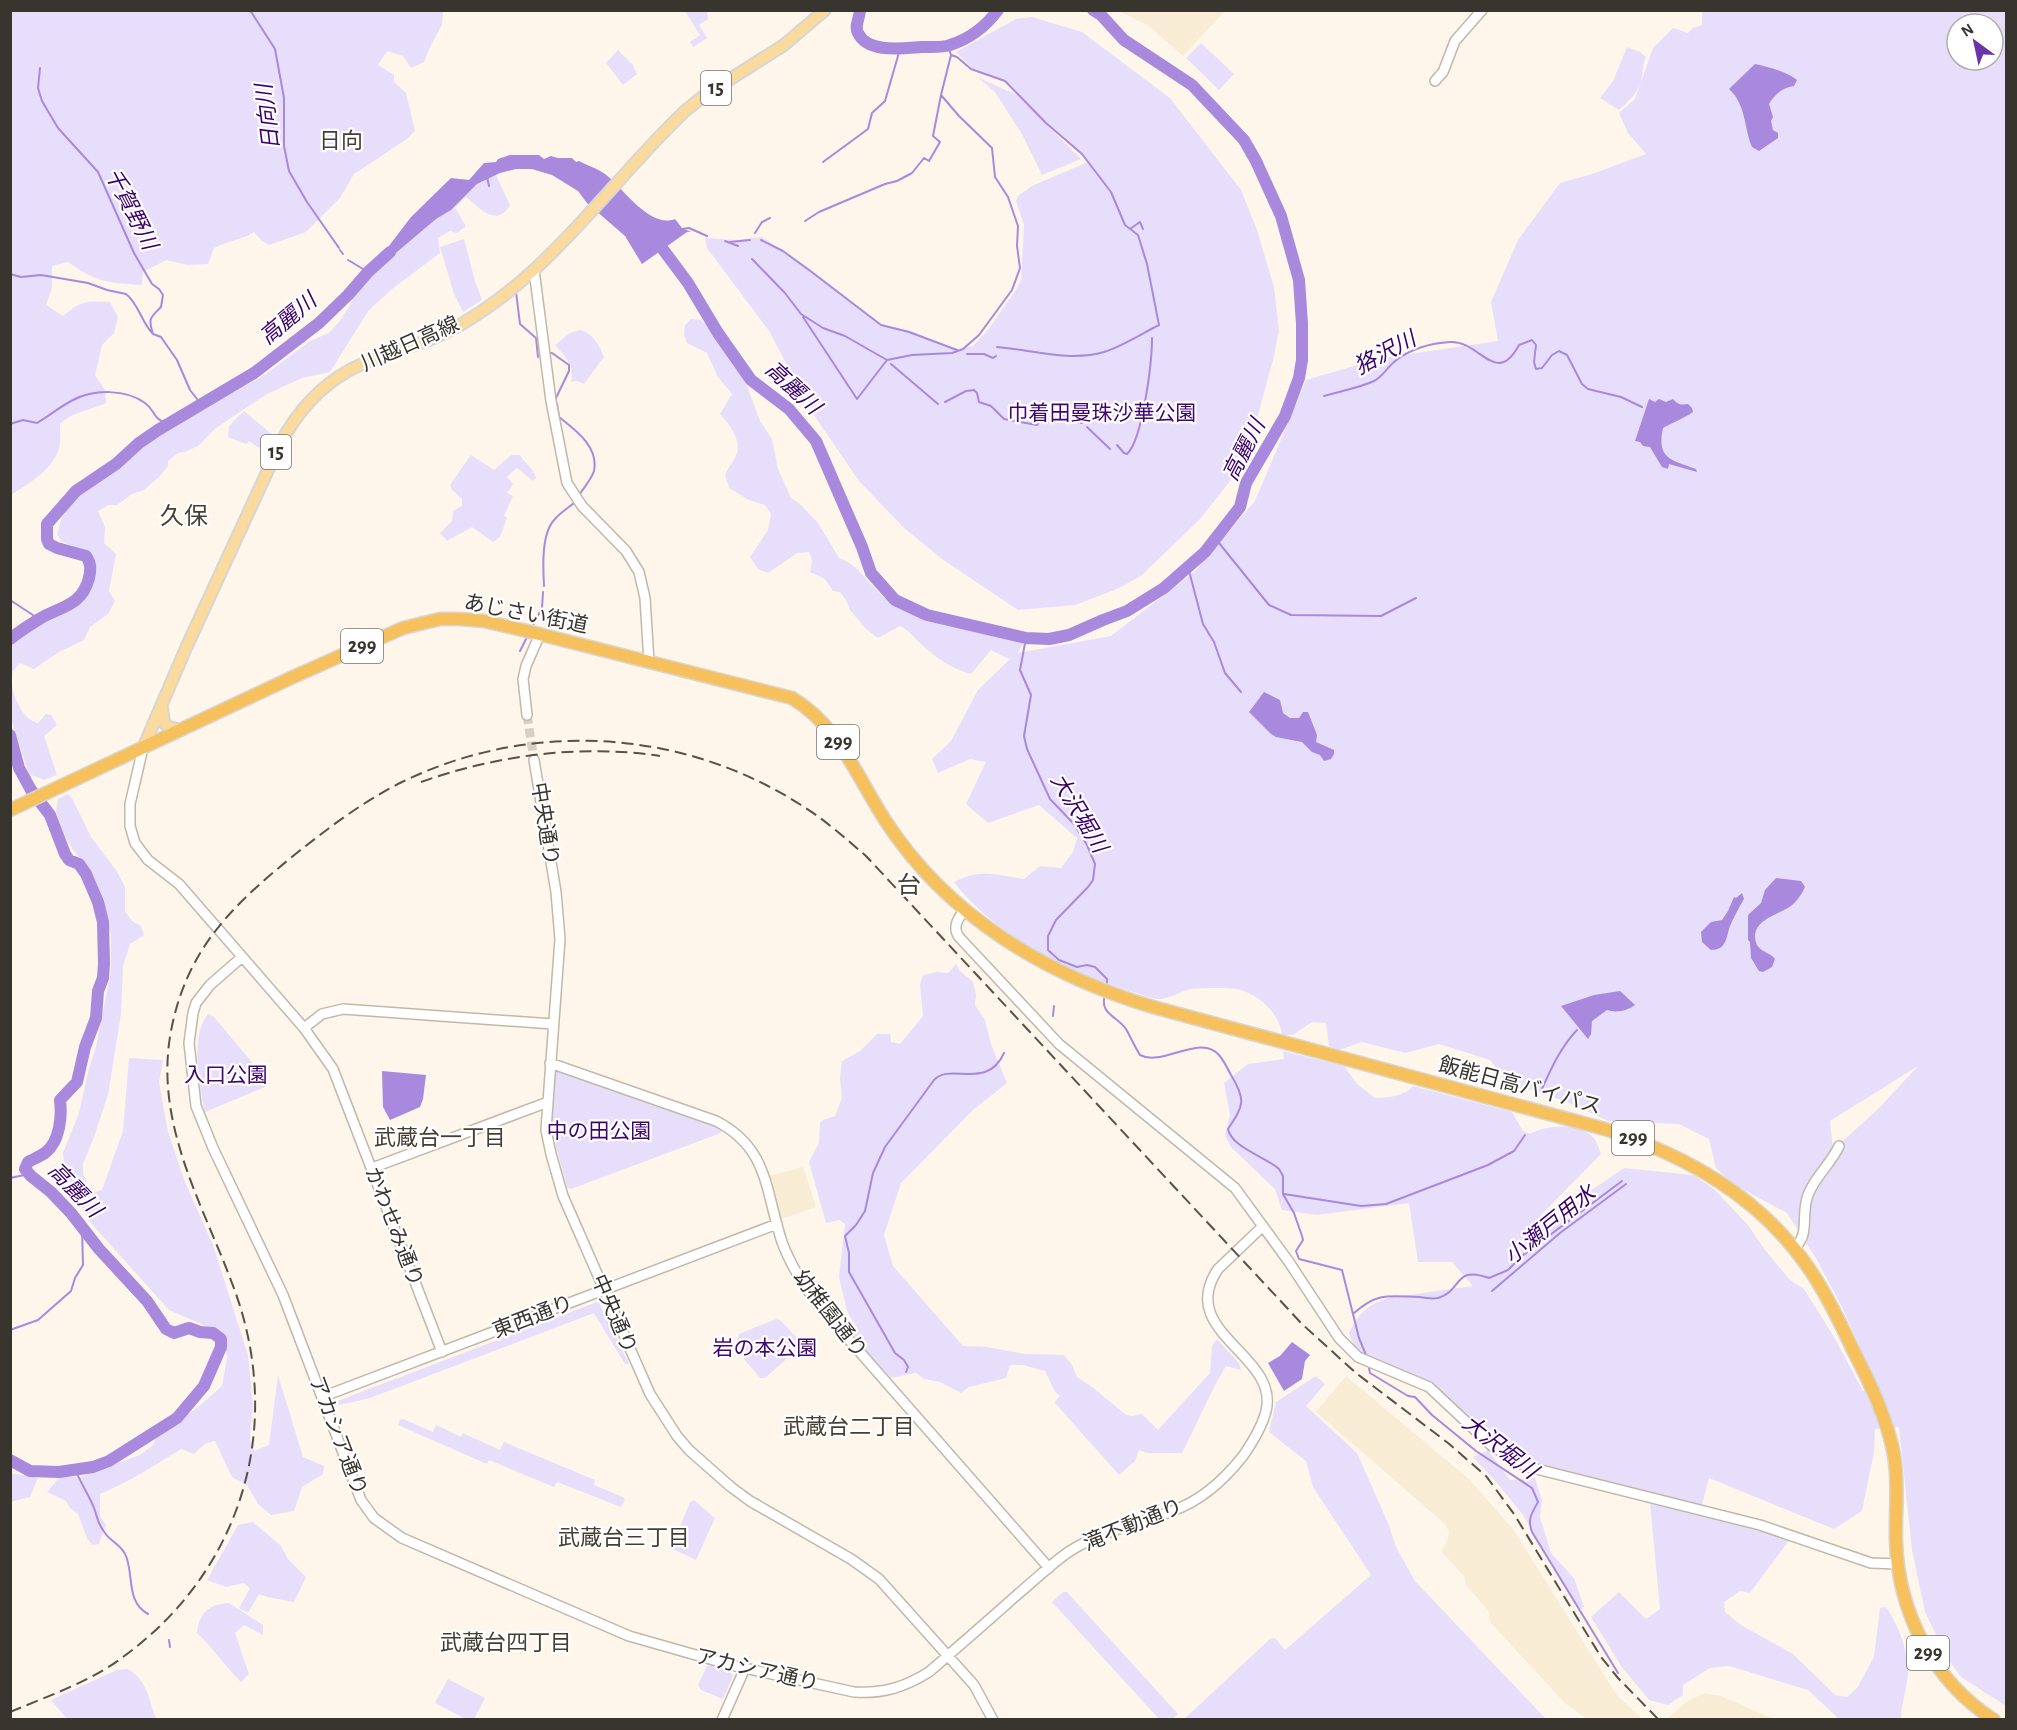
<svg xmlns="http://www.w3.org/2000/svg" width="2017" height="1730" font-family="'Alegreya Sans','Noto Sans JP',sans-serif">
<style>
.built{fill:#f9ecd5}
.green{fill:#e7defb;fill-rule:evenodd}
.water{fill:#a889de}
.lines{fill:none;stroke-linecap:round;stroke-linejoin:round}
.stream{stroke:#a889de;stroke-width:2}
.river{stroke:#a889de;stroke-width:12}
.secondary-tunnel{stroke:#d6cfc4;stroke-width:9;stroke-dasharray:9 4.5;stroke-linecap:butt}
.secondary-casing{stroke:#c1b8a9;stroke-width:12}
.primary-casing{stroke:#d7d6d5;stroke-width:14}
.highway-casing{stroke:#d7d6d5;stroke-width:15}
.secondary{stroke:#fff;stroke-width:9}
.primary{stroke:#fada9d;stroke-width:10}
.highway{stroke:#f6c15c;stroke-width:12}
.rail{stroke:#56524b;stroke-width:2;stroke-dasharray:12 6;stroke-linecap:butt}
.labels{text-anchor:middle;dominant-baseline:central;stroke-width:4.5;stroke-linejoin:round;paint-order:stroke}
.shield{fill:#fff;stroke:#74716d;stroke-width:1.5}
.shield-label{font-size:20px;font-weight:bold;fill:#38342e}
.street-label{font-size:21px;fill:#38342e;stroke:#fff}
.park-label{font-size:21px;fill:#3f0670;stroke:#fff}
.water-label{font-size:22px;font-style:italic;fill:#3b006c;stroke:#fff}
.neighbourhood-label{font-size:22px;fill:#453e32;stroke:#fff}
.quarter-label{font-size:24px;fill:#453e32;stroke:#fff}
</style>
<rect width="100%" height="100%" fill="#fef6ea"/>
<path class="built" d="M1119,11H1225L1183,56L1149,26Z
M803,1167L816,1207L782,1219L779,1217L769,1176Z
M1346,1376L1469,1479L1513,1529L1616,1694L1642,1719H1587L1565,1703L1490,1622L1488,1610L1466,1585L1464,1576L1441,1551L1447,1542L1449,1532L1445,1524L1316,1412Z
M1705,1693L1721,1696L1773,1719H1667L1687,1701Z"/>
<path class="green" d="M11,10L443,11L442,25L431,45L424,62L411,68L403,56L387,51L378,65L394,75V82L406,93L415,131L407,139L354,174L340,198L306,232L269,245L262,241L254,232C242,240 227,241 214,248L208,264L188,265L166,260L143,272L142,285C109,283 95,282 68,262L52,266V288L46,305L63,316C82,300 86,301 110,302L118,317L114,333L102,345L95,375L105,390L106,403C88,411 74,411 60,424C60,432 61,440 59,448C53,470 28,484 11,495Z
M685,11H707L708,19L699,25L707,38L693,47L690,42L700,35Z
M1702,11H2006V1706L1961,1677L1947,1658L1925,1612L1912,1550L1899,1427L1875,1429L1874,1452L1862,1511L1834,1529L1709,1478L1700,1512L1790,1539L1750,1593L1740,1591L1724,1602L1725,1612L1741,1625L1793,1654L1835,1695L1847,1697L1857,1688L1874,1657L1880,1608L1886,1607C1897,1622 1910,1655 1908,1673C1907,1689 1901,1704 1901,1719H1839L1808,1690L1729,1666L1710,1668L1683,1685V1695L1668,1705L1649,1700L1621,1666L1591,1617L1619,1592L1646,1619L1660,1609L1649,1492L1611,1489L1507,1457L1442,1398L1358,1357L1349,1333C1360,1312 1365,1307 1387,1298L1473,1286L1452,1262H1418L1409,1203L1317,1215L1282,1210L1275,1189L1230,1146L1225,1135L1230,1115L1224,1083L1248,1064L1284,1059L1283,1051L1344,1066L1357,1084L1375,1098C1390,1097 1403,1097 1413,1086L1512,1112L1523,1131L1530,1134C1545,1125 1579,1122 1593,1137C1597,1141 1599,1149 1601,1154L1541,1215L1545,1230L1592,1190L1624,1168L1693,1175L1714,1189L1748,1225L1765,1250L1790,1280L1804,1289L1834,1337L1863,1391L1876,1383L1842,1307L1817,1260L1787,1213L1733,1184L1716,1168L1709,1139L1679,1124L1608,1121L1567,1102L1530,1089L1517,1095L1490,1060L1439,1044L1405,1053L1362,1042L1339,1050L1329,1046L1326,1023L1312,1022L1293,1035H1282C1280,1014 1260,996 1241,990C1233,987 1201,988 1191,989C1181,991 1171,998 1161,999C1152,1000 1139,993 1130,991C1069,972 993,934 954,882C979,868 997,875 1024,879L1040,866L1061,868L1073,852L1077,838L1039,805L988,823L966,804L986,762L970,759L938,773L932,759L951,741L978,690L1011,658L1009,659L991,650L971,674C952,669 936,658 922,645C914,638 910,631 900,626L878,638L865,628L850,610L846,600L840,592L833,591L825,579L810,572L812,561L809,552L797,553L768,573L758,569L750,557L768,530L771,514L765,505L749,500L729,488L725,475C728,467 735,460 737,453C741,439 729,424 720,414L732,394L718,377L707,353L687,343L684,335L685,325L691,319L701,320L713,329L735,367L742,373L760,421L772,439L778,469L791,498L801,505L818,523L839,558C862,566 871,590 891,602C931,626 980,628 1024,641L1018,653L1111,636L1194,572L1255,501L1306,380L1382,358L1498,341L1491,302L1518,240L1560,183L1595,173L1646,154L1628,133L1619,113L1635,99L1653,48L1673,28L1688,33L1693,28L1702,25ZM1957,24H1993V60H1957ZM1918,1066L1878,1109L1833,1150L1830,1121Z
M1032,17L1082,32L1170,98L1241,190L1257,230L1274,287L1279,331L1273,360L1256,422L1230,481L1201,518L1141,576L1117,589L1075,605L1018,610L942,559L904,528L859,481L814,415L769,331L707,248L705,238L736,240L762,237L806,266L881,324L911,331L945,345L959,349L973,346L988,330L1016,290L1021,280L1024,225L1016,201L1018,196L1032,186L1088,162L1082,154L1043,119L1005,80L972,68L957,53L958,51L1016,19Z
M1201,43L1234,74L1219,90L1186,58Z
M1627,47L1640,52L1646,57C1642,66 1643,73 1641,82C1637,94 1628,102 1619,110L1600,98L1613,81Z
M618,50L633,65L637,74L623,85L606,63Z
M977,77L1017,95L1081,159L1042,175L1023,136L995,92Z
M496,175L510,205C496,229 479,207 466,197L455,208L466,226L457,233L450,231L438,238L440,253L392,289L369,310L330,372L302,378L267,394L216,428L198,446L185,452L178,453L168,461V466L160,476L144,490L132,494L117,505H109L98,511L105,527L104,543L116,554L109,591L115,601L108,614L90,627L84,640L59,652L34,669L20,663C18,666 15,668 13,671C7,686 21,720 38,723L46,714L51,715L57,725L44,736L57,775L44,780L29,774L11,719L10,645C21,633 40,623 54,615C63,610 76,608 83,600C93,588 96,568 93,555L61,541L57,534L61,520L69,504L84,489L120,465L142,445L169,428L266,374L310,341L329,333L340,321L350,305L357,288L404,245L436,219L451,210L477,184Z
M464,239L475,281L482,300L463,312L454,294L440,247Z
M580,330C593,333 599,345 604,357L584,384L577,381L571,382C575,366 565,356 555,345L570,333Z
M244,411L274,436L263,451L249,441L246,444L228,437L229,426Z
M471,455L494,470L511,455H520C525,464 534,468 536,478L533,481L517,468L507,477L513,484L507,493L513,496L504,516L507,518L500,537L493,542L472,527L447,541L440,533L452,521L453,511L462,506V499L452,490L450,485Z
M68,794L72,798L91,837L116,870L125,887V911L132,921L141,926L144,935L130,944L123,966L121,1014L108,1095L94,1137L83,1164V1174L88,1185L95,1192L102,1190L123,1131L129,1058L163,1060L159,1082L168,1132L185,1182L213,1245L248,1355L253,1405L250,1439L254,1451L269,1445L278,1375L303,1457L324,1466L323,1474L302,1487L294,1511L271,1515L258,1504L247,1485L232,1477L215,1441L206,1443L194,1454L181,1449C154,1466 129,1482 100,1494V1516L106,1525L99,1544L92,1545L87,1538L78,1514L70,1508L66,1501L47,1492L61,1476L80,1477L140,1455L153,1445L157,1435L197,1408L222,1386L227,1358L224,1334L169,1310L90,1222L65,1180L63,1153L79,1113L89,1068L96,1047L111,970V934L104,917L97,884L87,866L73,850L63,832L56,811L58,799Z
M956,964L960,971L973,982L976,995L975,1005L985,1020L991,1044L1007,1083L973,1110L901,1183L884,1235L893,1266L963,1346L987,1347L1025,1354L1064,1355L1072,1365L1077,1377L1092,1387L1125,1414L1131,1416L1142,1414L1158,1430L1210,1373L1212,1346L1217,1339L1239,1363L1241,1370L1226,1366C1209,1394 1197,1424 1182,1453H1147L1139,1450L1135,1461L1119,1475L1055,1403L1056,1400L1060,1396L1055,1392L1045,1371L1023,1365H1010L1006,1378L969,1387L961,1393L940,1382L924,1379L916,1373L891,1378L852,1337L859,1331L847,1311L839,1277L845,1224L839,1220L826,1223L809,1162L819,1143L820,1123L823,1120L835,1116L842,1098L840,1078L842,1061L860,1051L877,1034H890L891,1042L900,1044L923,1016L920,984L923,975L936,972L948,973Z
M208,1014L214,1017L266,1079L265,1087L205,1112C199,1087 190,1035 208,1014Z
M559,1070L714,1124L721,1128V1133L571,1189L567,1187L556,1147L552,1118L556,1072Z
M597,1302L599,1303L629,1364H625L594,1313L370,1398L335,1406V1402Z
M776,1319L780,1320L800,1341L799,1348L765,1378H760L744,1359L736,1342L739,1334Z
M1316,1376L1325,1384L1306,1406L1357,1453L1388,1523L1396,1547L1415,1581L1546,1719H1184L1270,1639L1275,1638L1285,1650L1371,1575L1313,1487L1306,1461L1269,1432L1276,1402Z
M403,1419L433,1432L436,1425L461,1437L463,1433L500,1450L504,1442L595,1480L594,1485L623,1497L625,1500L621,1507L557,1482L554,1487L489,1460L487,1464L398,1425L400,1420Z
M1488,1450L1510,1480L1535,1478L1542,1500L1540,1517L1551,1553L1574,1578L1584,1607L1580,1609L1563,1585L1523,1515L1498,1484L1473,1457Z
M11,1473L38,1478L30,1497L11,1502Z
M694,1500L715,1518L696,1560L671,1548L690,1502Z
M253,1522L281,1546L288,1559L306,1577L294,1602L267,1597L259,1594L248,1613L239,1608L250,1588L244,1583L226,1587L207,1580L238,1525Z
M1063,1592H1067L1178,1714L1173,1719H1159L1052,1602Z
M229,1603L263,1625V1635L244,1625L235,1633C240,1647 244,1660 249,1674L241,1682C225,1666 213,1648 197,1633C199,1613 209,1604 229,1603Z
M710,1665L729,1670L733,1676L723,1699L701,1690L698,1685L707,1666Z
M127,1669C147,1678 149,1701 156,1719H67L51,1700L117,1670Z
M448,1679L485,1698L474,1719H466L435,1703Z"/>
<path class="water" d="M1755,64C1768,67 1786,71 1797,80L1794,86C1782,88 1775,94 1769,104L1773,117L1771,121L1773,130L1778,133V138L1759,151L1752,147C1744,128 1746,104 1729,89Z
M510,155H539L544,159L551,156L558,158H572L576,162L579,161C588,166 597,168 605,174C623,188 650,229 675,219L682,228L691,232H687L642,264L625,236L587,203L578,191L552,175L532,169H516L500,173L477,184L451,210L436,219L384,263H376L411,217L451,178L469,180L484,163L496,162L498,159Z
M1649,399L1655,402L1659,399L1666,402L1673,399C1678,405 1681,405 1688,404L1692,408L1693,412C1683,419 1673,422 1663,428C1656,460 1673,460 1696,469L1697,472L1669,464L1668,469L1662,467L1650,447L1643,446L1640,442L1635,441Z
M1264,692L1280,700L1283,713L1290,718H1299L1303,712H1308L1317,735L1316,742L1334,750V754L1331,759L1324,761L1320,755L1312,752L1302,742L1276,737L1271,734L1249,712Z
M1776,878L1801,881L1805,887C1802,894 1797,901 1791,906C1778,915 1747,921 1757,945C1761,952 1771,953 1775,959L1772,967L1763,972L1759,971L1751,958L1750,942L1748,940V915L1761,903L1765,890Z
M1742,893L1744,899C1739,907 1734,917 1730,926C1726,937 1727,950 1711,950L1702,942L1701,932L1711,922L1722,920L1728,911L1734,897L1736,898Z
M1620,991L1635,1005C1627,1011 1616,1013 1607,1010L1592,1021L1591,1034L1588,1039L1561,1006L1594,995Z
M382,1071L426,1075L423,1099L420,1107L390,1120L383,1107Z
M1292,1342L1310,1355L1305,1361L1302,1379L1284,1391L1268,1363L1280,1356Z"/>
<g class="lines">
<path class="stream" d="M250,10L275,49L284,98V146L289,171L307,202L339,248
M948,46L951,55L957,57L971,69L1005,81L1046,123L1082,154L1111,192L1125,225L1138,235L1147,264L1159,325C1141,334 1123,346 1104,352C1070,362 1032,350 997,347
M40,68L38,88L42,101L58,128L98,172L134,253L152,284L159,289L163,295L161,307C150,318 148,318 153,334
M823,162L868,129L872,113L885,101L900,49
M487,177L489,186
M805,221L819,212L885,184L897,181L912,173L924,158L929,161L940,142L933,136L941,95
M682,229L689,228L707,236
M1130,229L1140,222L1143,229
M755,233L762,222L770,218
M761,240L783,251L813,273L881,325L909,332L957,350
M725,241L738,246
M730,242L750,240
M340,250L343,254
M752,259L785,293L801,314L823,328L845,336L887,360L912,355L952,353L963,349L979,335L1012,290L1020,268L1017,246L1018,226L1008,197L995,177L992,148L959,116L941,95L951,55
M348,260L368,272
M10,274L21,277L41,275L88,283L107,290L126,294C139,304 141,322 153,334
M516,292L520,324L536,338L538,357
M803,317L857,399L887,360
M153,334L161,337L177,360L190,390L201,404
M550,353H552L569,365V371L556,398
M967,354H984L993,358L996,356
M1302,360L1307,361
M891,364L938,404
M1324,396C1340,391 1359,388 1374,381C1382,377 1387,368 1394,362C1409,349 1431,343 1450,342C1480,340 1496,388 1519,345L1532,340L1536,345L1534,362L1536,369L1542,368L1552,355L1559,351L1567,355L1582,384L1588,389L1621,397L1642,407
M945,402L966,391L974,390L977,393L979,402L991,406L1004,419L1037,425L1045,413L1050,411L1082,423
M557,404L559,417C575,430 599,446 594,471C592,478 584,488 579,495
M10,424L23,420L37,423C49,416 61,406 73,400C94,389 126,389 145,403C156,411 152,419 168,424
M1087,427L1110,449
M1117,445L1124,453L1127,454C1143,439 1152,361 1152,338
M1215,538L1269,605L1291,615L1381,616L1416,598
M1188,567L1203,624L1214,642L1225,673L1241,692
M544,586C543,567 541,533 555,519C560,513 568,508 574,503
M10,600L39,619
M533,625L542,608L543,592
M1026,638L1020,670L1031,695L1024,736L1027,749L1050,799L1074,824L1087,845L1095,864L1093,880L1088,887L1056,920L1048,936V950L1059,960L1077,967L1087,965L1095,967L1107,979V987
M520,651L527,637
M1105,995C1099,1014 1117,1016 1126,1029C1131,1038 1135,1047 1140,1055C1163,1067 1200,1033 1219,1055C1224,1061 1228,1069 1231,1075C1247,1101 1243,1106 1228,1129C1231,1147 1266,1157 1279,1169L1283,1176V1194L1294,1213L1302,1236L1303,1240L1296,1251L1299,1259L1342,1270L1359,1338L1366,1355
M1053,1016L1054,1006
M1541,1091C1551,1069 1560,1048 1577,1030
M10,1178L29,1174
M1284,1194L1361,1206L1386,1204L1488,1165L1514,1151L1525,1135
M1492,1291L1560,1233L1626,1184
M1354,1313C1378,1292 1389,1296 1419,1297C1425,1298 1433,1299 1438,1298C1463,1291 1453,1265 1489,1278L1508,1270L1522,1256L1622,1181
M10,1330L38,1320L71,1291L75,1278L83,1265L82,1227
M1369,1368L1370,1373L1408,1396L1415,1397L1432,1415L1476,1451L1532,1488L1538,1502C1532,1513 1527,1519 1532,1532L1618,1673
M906,1372L908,1367L904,1360L895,1353L849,1272V1253L845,1236L856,1225L865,1211L873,1173L885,1147L934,1080C951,1062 987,1091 1004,1053
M76,1471C81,1484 89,1495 94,1508C98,1518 97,1523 105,1533C111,1542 122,1545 126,1556C134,1576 126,1602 148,1614
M169,1640L170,1647"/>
<path class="river" d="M860,10C860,17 854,26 858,33C868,54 904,48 922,47C931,47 942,48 950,45C969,39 986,26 998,10
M653,236L688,283L718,333L751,380L789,409L816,441L862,547L871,573L895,600L927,615L1026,638L1049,639L1069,635L1103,620L1127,611L1164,588L1205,552L1240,507L1246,483L1285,416L1299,378L1302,360V324L1299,280L1281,216L1256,161L1244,140L1192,85L1124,40L1101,15L1093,10
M10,639C20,631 31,624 41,618C63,606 82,605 89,578C91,569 91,563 86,556L57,548L49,544L47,539V524L76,491L116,464L139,443L158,430L254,373L319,323L348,295L368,272L390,252
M10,735L19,768L31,790L50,815L65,854L69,860L79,864L86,874L98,902L103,922L104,964L103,978L98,991L96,1018L85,1047L77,1082L60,1100C62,1116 60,1141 46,1152C41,1156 34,1159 28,1162L25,1169L31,1176L51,1192L71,1213L99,1249L147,1301L166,1329L174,1333L189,1328L200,1332L213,1333L221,1339V1347L204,1386L177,1418L109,1461L93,1467L59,1472L30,1471L10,1460"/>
<path class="secondary-tunnel" d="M527,715L534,760"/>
<defs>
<path id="secondary" d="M1435,81L1443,72L1455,41L1482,10
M534,270L551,401L567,483L582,506L626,551L639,572L645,598L649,662
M527,715L523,679L526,666L540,634
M143,748L130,804V826L135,843L148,860L179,884L304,1028L333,1069L442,1352
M534,760L556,892L560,939L548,1102L546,1130L551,1154L563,1196L650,1394L677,1436L689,1450L731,1487L750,1501L851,1559L879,1579L974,1685L993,1720
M964,910C958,919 952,927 959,937L1059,1044L1235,1188L1289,1262L1339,1338L1358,1357L1429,1387L1492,1446L1525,1466L1760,1525L1871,1563L1898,1564
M242,957L210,985L196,1003L193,1013L189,1043L196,1106L213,1148L283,1295L361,1500L374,1518L402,1538L629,1636L731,1665L854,1692C883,1694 905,1687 929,1672C959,1646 989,1620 1018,1594C1034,1581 1050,1565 1067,1553C1100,1531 1136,1525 1172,1511C1201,1501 1224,1480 1243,1456C1252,1443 1262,1427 1266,1411C1280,1355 1175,1332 1218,1269L1263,1226
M304,1028L322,1014L343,1009L553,1024
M550,1063L716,1121C769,1148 765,1191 782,1242C790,1264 802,1283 816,1302L1049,1568
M372,1168L548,1102
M1794,1249C1811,1232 1800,1217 1808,1195C1815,1176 1831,1164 1839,1146
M322,1397L777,1224
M722,1720L745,1668"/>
<path id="primary" d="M162,708L164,723L169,727L181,730
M143,748L186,648L280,444C296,414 318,388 348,371C378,354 414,348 445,333C546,282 606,186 685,111L705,95L784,45L825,10"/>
<path id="highway" d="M10,810L293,677L403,628L440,619H460L484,621L527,631L792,698C838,725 857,777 885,820C947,916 1046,975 1153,1007L1605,1129C1687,1156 1761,1197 1810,1270C1827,1295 1840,1322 1853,1350C1870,1383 1887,1418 1894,1455C1899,1483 1895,1512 1896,1541C1898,1612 1933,1681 1994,1720"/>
</defs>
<use href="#secondary" class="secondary-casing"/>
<use href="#primary" class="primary-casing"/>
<use href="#highway" class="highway-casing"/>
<use href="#secondary" class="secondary"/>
<use href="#primary" class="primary"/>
<use href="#highway" class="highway"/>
<path class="rail" d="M421,782C497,755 581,744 660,756
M10,1712C48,1696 90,1682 123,1657C240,1572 284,1431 236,1294C206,1209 153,1126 171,1031C187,947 234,904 298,852C331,826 364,801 402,782C529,720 681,728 801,805C824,819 845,838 866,856L1302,1324L1356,1373L1448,1443L1486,1476L1514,1514L1601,1657L1618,1678L1659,1720"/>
</g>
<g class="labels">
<g class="shield">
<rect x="701" y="71" width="30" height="34" rx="4.5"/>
<rect x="261" y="435" width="30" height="34" rx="4.5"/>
<rect x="341" y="629" width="42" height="34" rx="4.5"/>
<rect x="817" y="725" width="42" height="34" rx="4.5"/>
<rect x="1612" y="1121" width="42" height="34" rx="4.5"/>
<rect x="1907" y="1636" width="42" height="34" rx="4.5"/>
</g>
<g class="shield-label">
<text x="716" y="88">15</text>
<text x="276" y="452">15</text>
<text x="362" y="646">299</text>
<text x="838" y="742">299</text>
<text x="1633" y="1138">299</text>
<text x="1928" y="1653">299</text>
</g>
<g class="street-label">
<text transform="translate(410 344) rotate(-24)">川越日高線</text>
<text transform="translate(526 614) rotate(11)">あじさい街道</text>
<text transform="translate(545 824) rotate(81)">中央通り</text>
<text transform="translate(1520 1086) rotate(15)">飯能日高バイパス</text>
<text transform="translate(394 1227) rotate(69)">かわせみ通り</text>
<text transform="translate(614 1314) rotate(67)">中央通り</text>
<text transform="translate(830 1314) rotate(52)">幼稚園通り</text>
<text transform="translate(533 1317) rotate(-21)">東西通り</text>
<text transform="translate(338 1436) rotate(69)">アカシア通り</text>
<text transform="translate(1133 1525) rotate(-22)">滝不動通り</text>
<text transform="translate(757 1670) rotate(13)">アカシア通り</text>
</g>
<g class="park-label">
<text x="1102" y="413">巾着田曼珠沙華公園</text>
<text x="226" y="1075">入口公園</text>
<text x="599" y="1131">中の田公園</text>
<text x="765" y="1348">岩の本公園</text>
</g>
<g class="water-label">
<text transform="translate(268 117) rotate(-97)">日向川</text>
<text transform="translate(131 209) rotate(63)">千賀野川</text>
<text transform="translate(288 319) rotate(-40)">高麗川</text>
<text transform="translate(1385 353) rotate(-28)">狢沢川</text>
<text transform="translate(793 388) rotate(43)">高麗川</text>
<text transform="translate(1244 450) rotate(-63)">高麗川</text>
<text transform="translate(1079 813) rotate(59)">大沢堀川</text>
<text transform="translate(75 1190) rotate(46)">高麗川</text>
<text transform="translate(1550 1225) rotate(-39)">小瀬戸用水</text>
<text transform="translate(1500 1447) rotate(38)">大沢堀川</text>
</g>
<g class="neighbourhood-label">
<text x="341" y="141">日向</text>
<text x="440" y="1138">武蔵台一丁目</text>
<text x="849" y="1427">武蔵台二丁目</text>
<text x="624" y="1538">武蔵台三丁目</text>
<text x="506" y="1643">武蔵台四丁目</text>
</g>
<g class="quarter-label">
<text x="184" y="517">久保</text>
<text x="909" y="886">台</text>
</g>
</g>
<rect width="2017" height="1730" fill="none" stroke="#38342e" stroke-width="24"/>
<g transform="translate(1975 42) rotate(327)"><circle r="28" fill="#ffffff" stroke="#afaeab" stroke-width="1.5"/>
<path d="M0-4.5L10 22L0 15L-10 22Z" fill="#6933aa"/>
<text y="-9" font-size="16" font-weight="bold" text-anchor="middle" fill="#38342e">N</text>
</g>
</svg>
